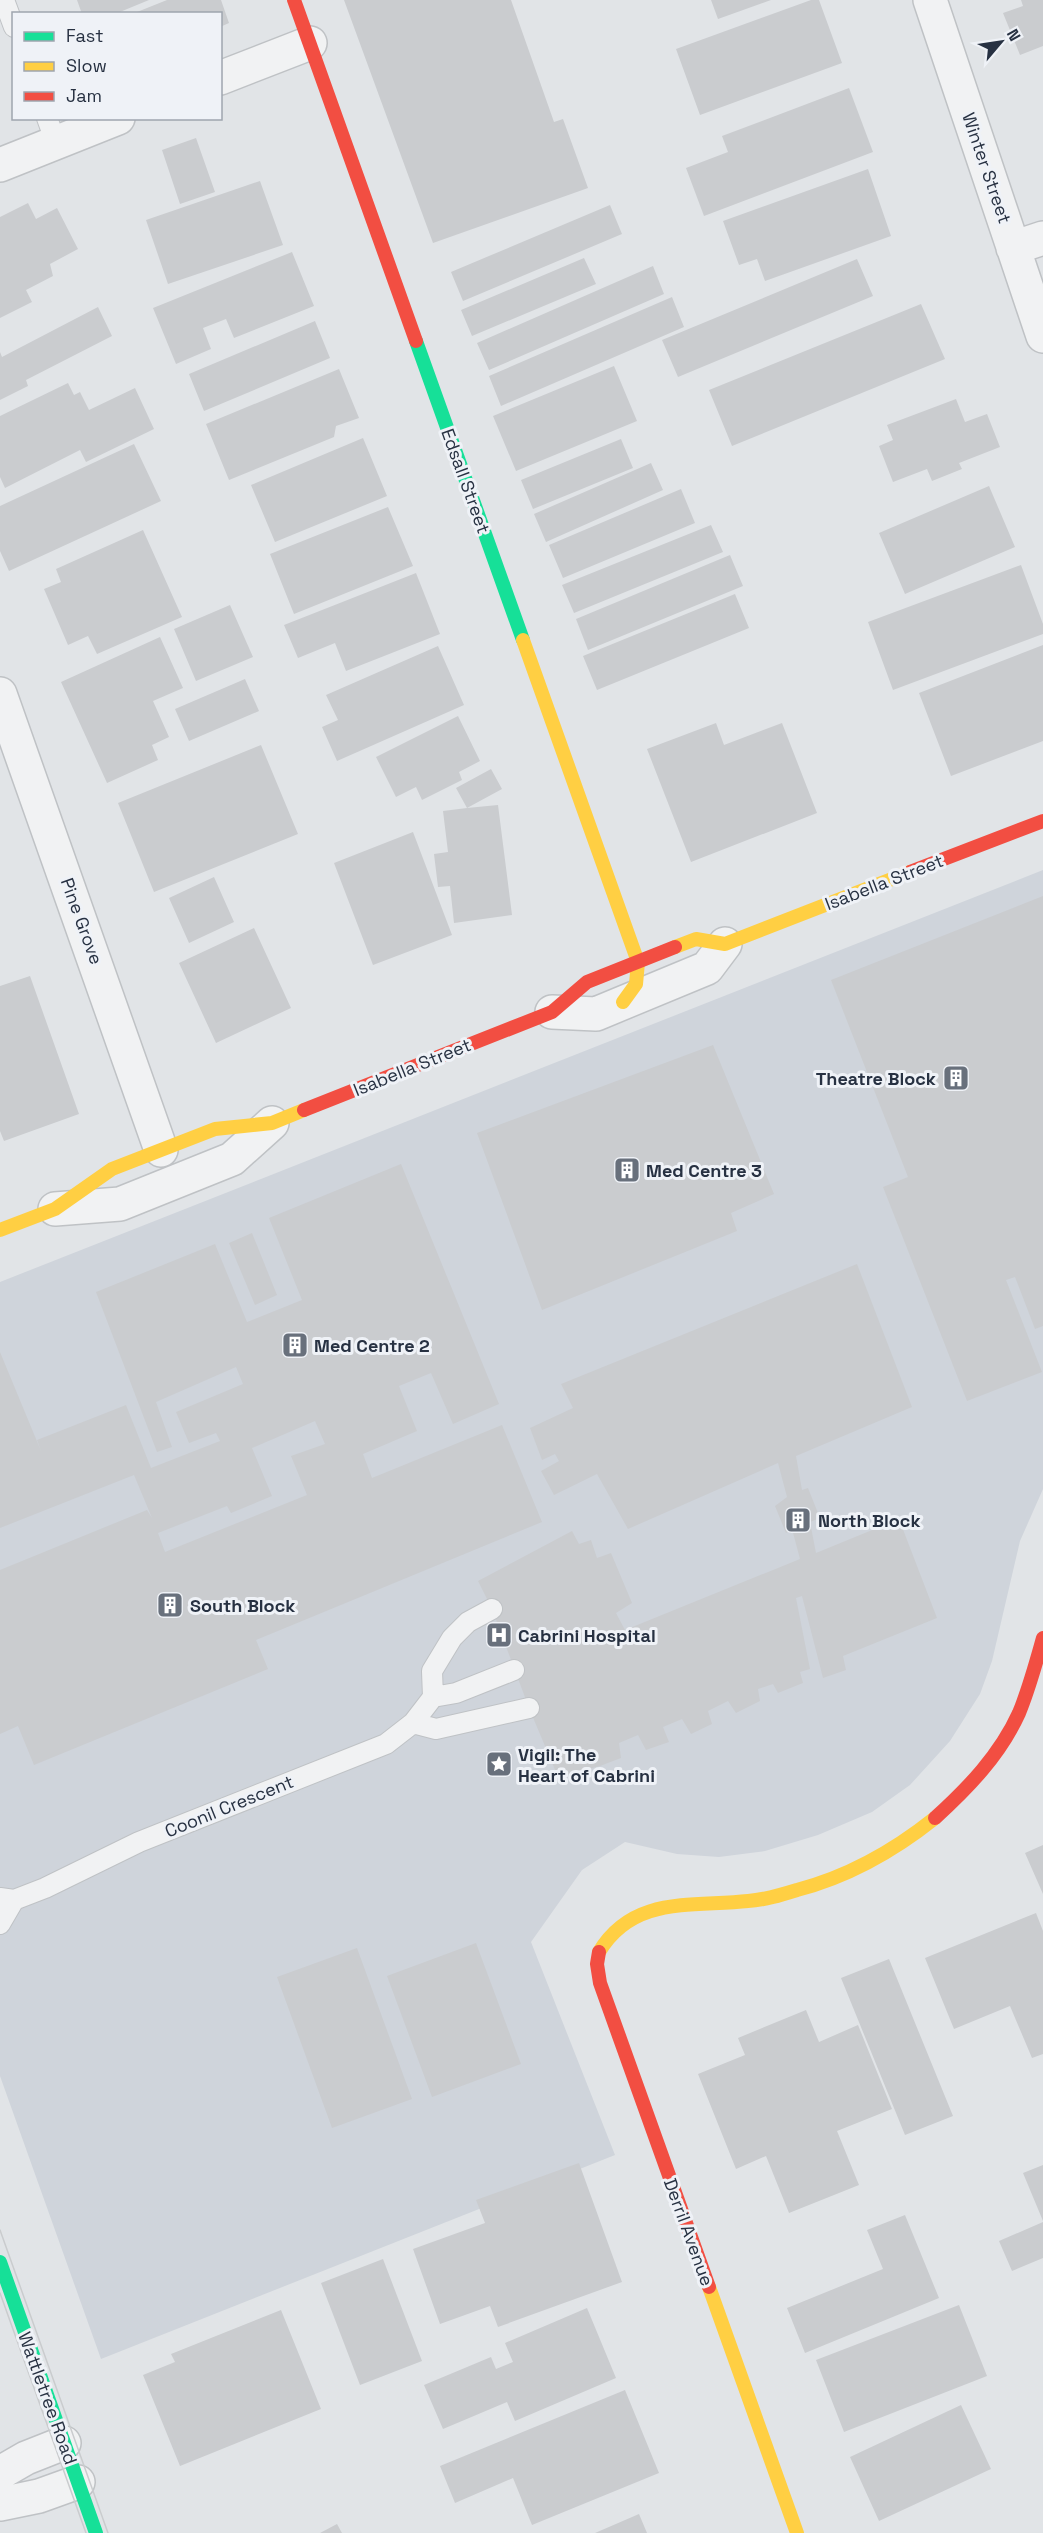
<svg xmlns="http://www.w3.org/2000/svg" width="1043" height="2533" font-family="'Space Grotesk',sans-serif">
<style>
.built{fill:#cfd4db}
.building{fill:#cacccf;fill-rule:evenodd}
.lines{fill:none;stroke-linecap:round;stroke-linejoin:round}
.lane-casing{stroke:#bfc2c5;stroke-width:22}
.street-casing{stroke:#bfc2c5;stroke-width:36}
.lane{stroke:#f1f2f3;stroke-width:20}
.street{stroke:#f1f2f3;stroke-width:33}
.fast{stroke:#16e098;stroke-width:14}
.slow{stroke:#ffcf43;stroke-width:14}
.jam{stroke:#f24e42;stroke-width:14}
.tram{stroke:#caccce;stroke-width:1.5}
.labels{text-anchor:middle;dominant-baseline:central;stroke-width:6;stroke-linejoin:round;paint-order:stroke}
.street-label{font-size:18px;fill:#273142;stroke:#eff2f7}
.poi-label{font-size:18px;font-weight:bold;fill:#273142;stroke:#eff2f7;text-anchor:start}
</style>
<rect width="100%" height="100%" fill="#e1e4e7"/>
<path class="built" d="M1043,870V1489L1020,1541L992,1661L980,1694L950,1741L910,1785L872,1812L818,1835L765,1851L719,1857L677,1854L625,1842L582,1870L531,1942L615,2155L101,2359L0,2076V1282Z"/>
<path class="building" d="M77,0H149L115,14H82Z
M167,0H221L229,23L220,27V14H132Z
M344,0H511L554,122L563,119L588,188L433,243Z
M711,0H771L718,19Z
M811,0H819L842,63L700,115L676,49Z
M1021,0H1043V46L1020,55L1003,13L1023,6Z
M849,88L873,152L704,216L686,168L728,152L722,136Z
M196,138L215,192L180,204L162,150Z
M868,169L891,236L765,281L757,259L739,265L723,221Z
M260,181L283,245L168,284L146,220Z
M28,203L36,219L57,208L78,249L50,264L53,276L26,290L32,302L0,318V217Z
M610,205L622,234L463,301L451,272Z
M292,252L314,306L234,338L226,319L203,328L211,349L176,364L153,308Z
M584,258L596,284L472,336L461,310Z
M857,259L873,296L678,377L662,340Z
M653,266L664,294L489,370L477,343Z
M672,297L684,327L501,406L489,376Z
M921,304L945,359L732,446L709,390Z
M98,307L112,336L26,380L28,386L0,400V352L2,357Z
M315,321L330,358L204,411L189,374Z
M614,366L637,421L516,471L493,416Z
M339,369L359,418L336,426L334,437L229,480L206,424Z
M68,383L74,395L80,392L89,410L135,388L154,429L86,462L80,450L5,488L0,477V416Z
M956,399L965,422L987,414L1000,447L959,463L962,469L932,481L927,469L893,482L879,446L893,440L887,425Z
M363,438L387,496L275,542L251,485Z
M621,439L633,468L533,509L521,480Z
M134,444L161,501L9,571L0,551V506Z
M651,463L663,490L546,542L534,514Z
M989,486L1015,547L905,594L879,533Z
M681,489L695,523L563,578L549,545Z
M388,507L413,566L294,614L270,554Z
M711,525L723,552L574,613L562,585Z
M143,530L182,617L97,654L88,636L68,645L44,589L61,582L56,569Z
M730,555L743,586L588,650L576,619Z
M1021,565L1043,624V634L893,690L868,622Z
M416,573L440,634L346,671L335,643L298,658L284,625Z
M735,594L749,628L597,690L583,656Z
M230,605L253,657L196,681L174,629Z
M160,637L183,688L153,701L169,737L152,745L158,760L107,783L61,682Z
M1043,645V741L951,776L919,693Z
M438,646L464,705L337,761L322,727L338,720L326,695Z
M245,679L259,711L189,741L175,709Z
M458,716L480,761L459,772L462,780L422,800L416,787L396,797L376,757Z
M716,723L724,745L782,723L817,813L691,862L647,749Z
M261,745L298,834L154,892L118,803Z
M491,769L502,789L467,808L498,805L512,915L454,923L450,886L438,887L434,854L448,852L443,811L467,808L456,788Z
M413,832L452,935L373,965L334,863Z
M214,877L234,922L189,943L169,898Z
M1043,896V1326L1035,1329L1015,1277L1006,1280L1042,1372L967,1401L883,1187L908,1177L831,980Z
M254,928L291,1008L216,1043L179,963Z
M30,976L79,1114L4,1141L0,1131V986Z
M713,1045L774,1194L731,1213L737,1231L542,1310L477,1133Z
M401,1164L499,1404L453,1424L431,1373L399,1386L417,1431L363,1454L372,1478L502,1425L542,1522L256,1640L268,1669L34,1765L18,1726L0,1734V1570L147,1510L152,1518L134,1475L0,1528V1352L41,1451L37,1440L126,1405L151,1468L220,1441L216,1433L189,1443L176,1412L243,1384L236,1367L156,1402L172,1447L157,1452L96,1292L215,1244L247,1322L302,1300L269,1218ZM315,1421L325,1444L291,1456L307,1495L165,1552L158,1533L227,1506L231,1513L272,1496L252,1448Z
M252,1233L277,1295L255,1305L229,1243Z
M857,1264L912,1407L796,1456L802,1490L808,1488L820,1518L810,1522L816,1553L899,1519L937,1618L843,1656L846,1670L823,1678L802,1596L796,1598L810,1669L800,1672L803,1683L778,1693L773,1684L758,1689L760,1701L736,1713L728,1701L708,1711L712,1724L691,1734L682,1719L663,1727L669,1742L646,1750L638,1735L619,1743L621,1758L600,1766L558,1777L529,1708L492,1609L478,1581L572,1531L579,1544L591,1540L597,1558L611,1553L632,1603L616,1613L625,1630L800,1559L792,1529L786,1533L775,1506L787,1497L778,1463L628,1529L597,1474L554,1495L541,1471L559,1461L555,1454L542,1460L530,1428L573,1408L561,1384Z
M1043,1845V1894L1025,1853Z
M1036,1913L1043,1931V2054L1032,2058L1010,2006L954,2029L925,1958Z
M476,1943L521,2064L432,2097L387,1976Z
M357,1948L412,2099L332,2128L277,1977Z
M889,1959L953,2116L905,2135L841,1978Z
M806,2010L819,2042L858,2025L892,2109L837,2131L859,2185L789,2213L766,2156L736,2169L698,2074L745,2055L738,2038Z
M579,2163L622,2282L498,2327L490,2306L440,2324L413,2249L485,2223L476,2200Z
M1043,2165V2221L1023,2173Z
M905,2215L939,2298L805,2353L787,2308L883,2269L867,2230Z
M1043,2222V2258L1012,2271L999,2241Z
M383,2259L422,2361L360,2385L321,2283Z
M959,2305L987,2376L844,2432L816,2360Z
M587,2308L616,2378L515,2421L507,2402L443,2429L424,2385L491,2357L496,2369L513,2362L505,2343Z
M281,2310L321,2409L180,2466L143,2375L175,2362L171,2354Z
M625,2390L659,2473L532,2525L513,2478L455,2503L440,2466Z
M961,2405L991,2469L879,2521L850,2457Z
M639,2514L647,2533H595Z
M337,2524L342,2533H320Z"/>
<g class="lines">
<defs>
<path id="lane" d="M4,0L14,27
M47,118L56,143
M433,1697L432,1671L452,1638L468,1622L492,1609
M433,1697L456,1693L514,1670
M413,1723L436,1729L529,1708
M0,1898L14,1900L45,1888L139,1842L386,1744L413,1723L433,1697
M0,1924L14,1900"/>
<path id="street" d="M930,0L1043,336
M220,78L310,43
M0,165L118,118
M1013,248L1043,238
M0,694L161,1150
M552,1012L596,1014L707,968L725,944
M55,1209L120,1204L232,1159L272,1123
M0,2473L26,2458L64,2443
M0,2504L39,2496L78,2482"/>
</defs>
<use href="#lane" class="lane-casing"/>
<use href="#street" class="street-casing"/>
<use href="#lane" class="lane"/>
<use href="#street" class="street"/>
<path class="fast" d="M416,341L523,640
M0,2262L96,2533"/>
<path class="slow" d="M523,640L638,962L636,984L623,1002
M675,947L696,939L725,944L910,872
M0,1230L55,1209L112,1169L215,1129L272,1123L304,1110
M599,1952C633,1895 693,1907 748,1901C765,1900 781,1895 797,1890C847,1877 895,1850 935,1818
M709,2287L797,2533"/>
<path class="jam" d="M294,0L416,341
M910,872L1043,821
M304,1110L552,1012L587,982L675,947
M935,1818C968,1788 1000,1755 1019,1713C1029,1689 1036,1663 1043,1638
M599,1952L597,1964L600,1983L709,2287"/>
<path class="tram" d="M0,2230L108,2533
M0,2293L86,2533"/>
</g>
<defs>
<symbol id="building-square" viewBox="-11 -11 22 22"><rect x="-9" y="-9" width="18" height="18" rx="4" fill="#68707c" stroke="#eff2f7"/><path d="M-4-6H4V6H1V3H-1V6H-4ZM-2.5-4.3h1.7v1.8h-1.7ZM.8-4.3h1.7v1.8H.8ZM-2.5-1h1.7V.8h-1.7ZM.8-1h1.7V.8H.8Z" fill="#fff"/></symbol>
<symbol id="hospital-square" viewBox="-11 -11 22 22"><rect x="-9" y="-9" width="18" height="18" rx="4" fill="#68707c" stroke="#eff2f7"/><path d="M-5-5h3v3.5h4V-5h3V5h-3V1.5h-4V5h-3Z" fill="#fff"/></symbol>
<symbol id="sight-square" viewBox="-11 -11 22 22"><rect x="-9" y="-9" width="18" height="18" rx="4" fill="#68707c" stroke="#eff2f7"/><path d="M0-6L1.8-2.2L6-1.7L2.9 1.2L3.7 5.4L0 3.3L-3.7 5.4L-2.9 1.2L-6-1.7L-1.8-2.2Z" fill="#fff"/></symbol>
</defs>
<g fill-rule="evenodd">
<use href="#building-square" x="941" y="1063" width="30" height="30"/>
<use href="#building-square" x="612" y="1155" width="30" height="30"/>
<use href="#building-square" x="280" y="1330" width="30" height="30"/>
<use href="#building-square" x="783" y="1505" width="30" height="30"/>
<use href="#building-square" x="155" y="1590" width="30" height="30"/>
<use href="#hospital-square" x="484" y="1620" width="30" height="30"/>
<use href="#sight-square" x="484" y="1749" width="30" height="30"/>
</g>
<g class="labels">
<g class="street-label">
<text transform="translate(987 168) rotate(71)">Winter Street</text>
<text transform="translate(466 481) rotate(70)">Edsall Street</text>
<text transform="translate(884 882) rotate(-21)">Isabella Street</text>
<text transform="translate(82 921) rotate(70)">Pine Grove</text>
<text transform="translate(412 1067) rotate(-22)">Isabella Street</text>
<text transform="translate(229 1806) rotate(-22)">Coonil Crescent</text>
<text transform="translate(689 2232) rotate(70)">Derril Avenue</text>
<text transform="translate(48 2398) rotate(70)">Wattletree Road</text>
</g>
<g class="poi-label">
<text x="936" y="1078" text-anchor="end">Theatre Block</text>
<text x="646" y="1170">Med Centre 3</text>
<text x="314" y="1345">Med Centre 2</text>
<text x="818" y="1520">North Block</text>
<text x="190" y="1605">South Block</text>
<text x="518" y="1635">Cabrini Hospital</text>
<text x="518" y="1754">Vigil: The<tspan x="518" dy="21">Heart of Cabrini</tspan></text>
</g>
</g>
<rect x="12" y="12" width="210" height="108" fill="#eff2f7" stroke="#9fa5af" stroke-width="1.5"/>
<rect x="24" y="32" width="30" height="9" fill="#16e098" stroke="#9fa5af" stroke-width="1.5"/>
<text x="66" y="42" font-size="18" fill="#273142">Fast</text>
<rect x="24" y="62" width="30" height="9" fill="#ffcf43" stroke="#9fa5af" stroke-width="1.5"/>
<text x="66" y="72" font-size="18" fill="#273142">Slow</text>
<rect x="24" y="92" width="30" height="9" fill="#f24e42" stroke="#9fa5af" stroke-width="1.5"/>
<text x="66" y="102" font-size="18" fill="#273142">Jam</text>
<g transform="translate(1001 42) rotate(61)" stroke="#eff2f7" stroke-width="4.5" paint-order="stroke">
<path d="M0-4.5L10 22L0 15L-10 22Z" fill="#273142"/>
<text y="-9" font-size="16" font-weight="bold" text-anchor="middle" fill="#273142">N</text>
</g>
</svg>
